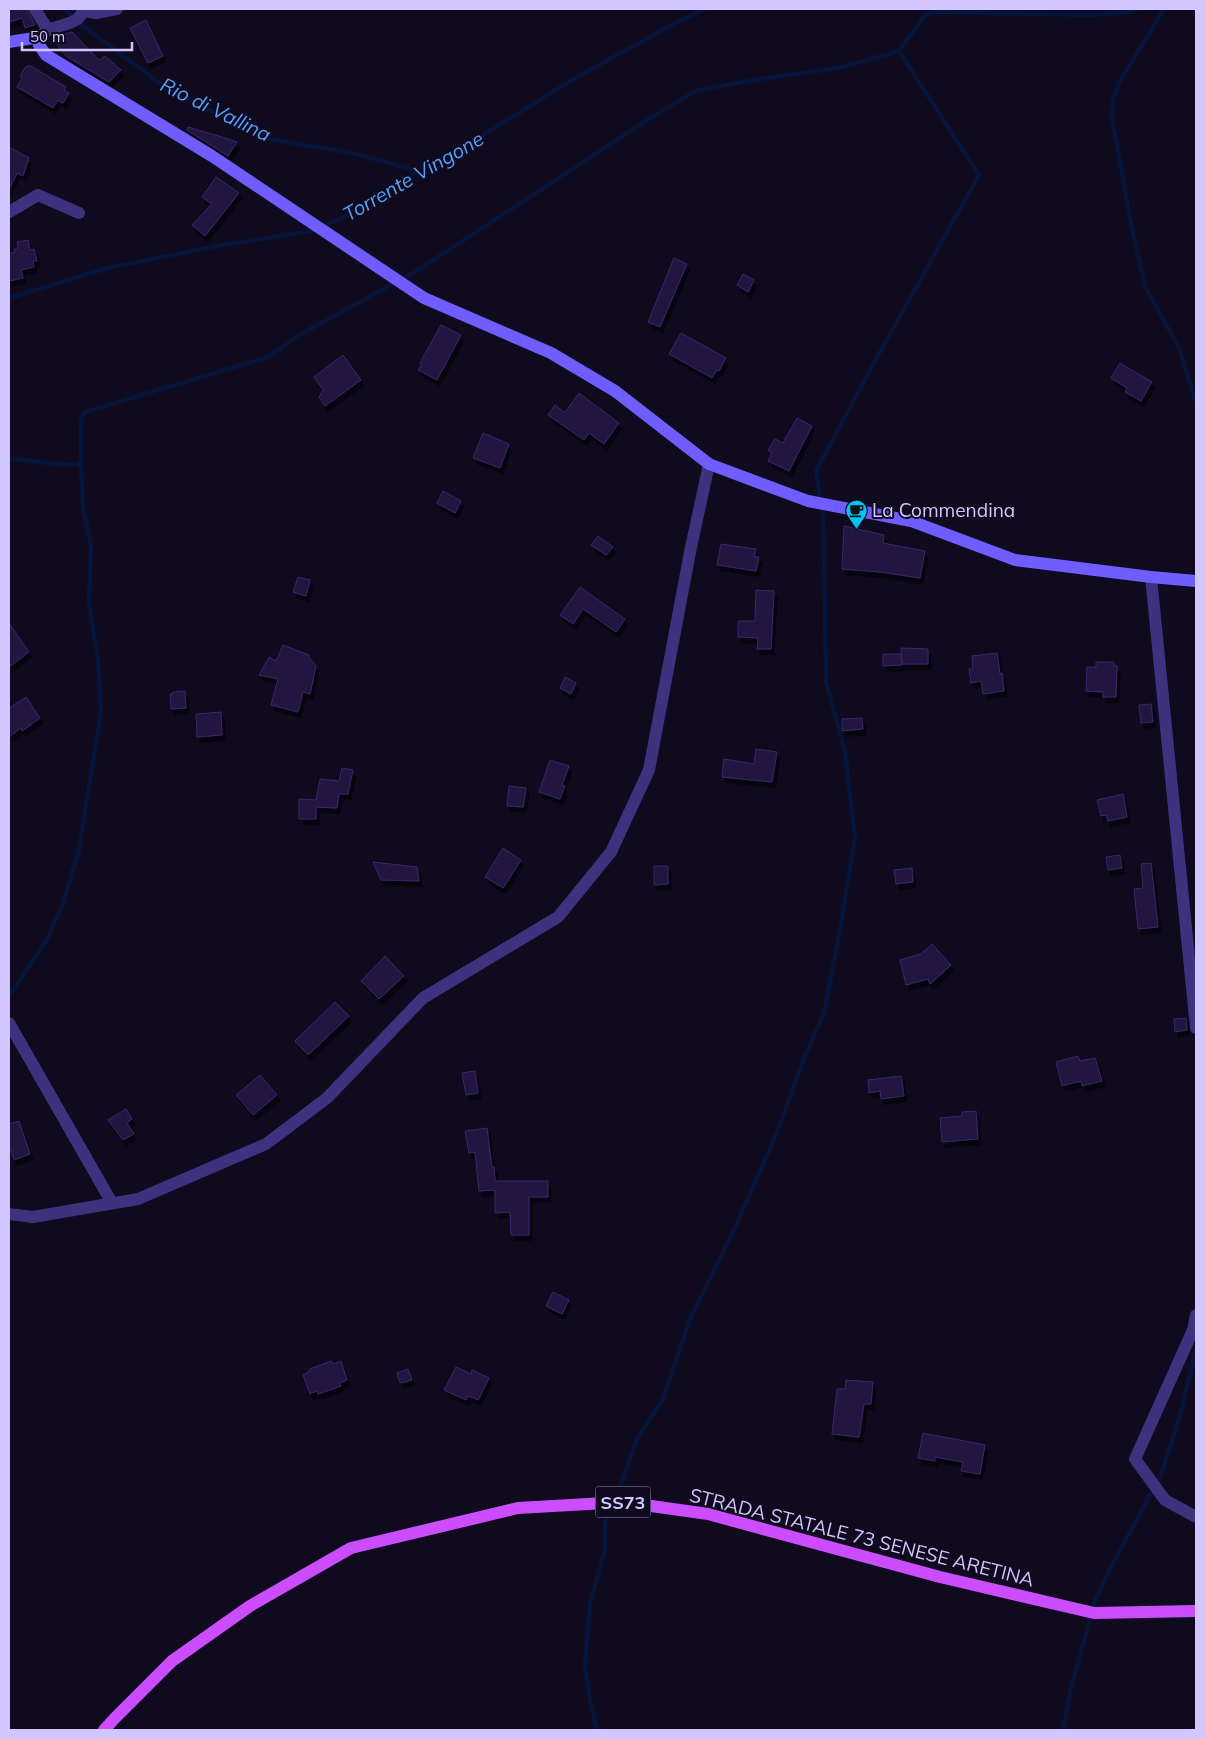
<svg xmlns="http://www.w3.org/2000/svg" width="1205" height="1739" font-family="Mulish,sans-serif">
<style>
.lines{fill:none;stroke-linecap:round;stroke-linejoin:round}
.stream{stroke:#06143a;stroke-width:4.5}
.building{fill:#21153f;stroke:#3a266c;filter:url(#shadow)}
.street{stroke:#3c327e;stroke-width:12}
.secondary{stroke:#6f5dff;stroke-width:12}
.primary{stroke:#cb4dff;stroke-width:12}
.labels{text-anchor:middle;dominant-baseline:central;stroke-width:4;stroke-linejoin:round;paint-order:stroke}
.shield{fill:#0f0a1d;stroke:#978ebb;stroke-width:1}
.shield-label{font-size:18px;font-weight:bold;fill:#d1c6ff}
.poi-label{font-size:19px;fill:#d1c6ff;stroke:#0f0a1d;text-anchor:start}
.street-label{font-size:19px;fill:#d1c6ff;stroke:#0f0a1d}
.water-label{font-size:20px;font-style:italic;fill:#54a1ff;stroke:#0f0a1d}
</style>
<defs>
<filter id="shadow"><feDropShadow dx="3" dy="5.5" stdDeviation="0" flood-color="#0009"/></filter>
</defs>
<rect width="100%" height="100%" fill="#0f0a1d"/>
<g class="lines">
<path class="stream" d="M64,9L83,26L169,90L269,139L352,153L419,171
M1164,9L1119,83L1113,100L1112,117L1130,219L1145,286L1179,348L1196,402
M9,298L108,268L216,246L311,231L359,211L391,187L488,132L570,81L677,22L705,9
M9,458L55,464L81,465
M9,996L46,941L63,904L79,850L101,711L98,659L89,604L91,546L83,507L81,465V419L85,412L268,357L301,334L415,272L655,115L698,90L761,79L838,68L899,51L926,14L936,12L1090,15L1130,12L1136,9
M597,1730L590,1700L585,1666L590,1603L605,1549V1522L617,1496L637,1439L663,1399L690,1319L734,1230L776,1135L803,1061L824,1013L840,930L855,837L845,752L826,681L824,553L823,517L816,471L875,361L979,175L899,51
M1063,1730L1071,1688L1095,1600L1111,1567L1161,1475L1179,1419L1196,1350"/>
</g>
<path class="building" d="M9,9H27L35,25L25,28L22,18L9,22Z
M146,20L163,56L148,63L130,28Z
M72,32L99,60L105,56L121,70L109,82L66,56L52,38Z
M29,65L66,87L64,90L69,93L63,103L58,100L53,108L17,87L22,78L20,76L26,66L28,67Z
M188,127L222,137L237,142L228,156L187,130Z
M9,147L29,158L23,176L17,173L9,189Z
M216,177L239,193L205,236L192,225L212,204L202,197Z
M28,240L30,250L34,249L37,261H33L34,267L21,270L23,278L9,281V254L15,252L14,249L18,248L17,242Z
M674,258L687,264L660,327L648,322Z
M743,274L754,280L748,292L737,285Z
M441,325L461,335L437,380L418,370L422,364L420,363Z
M681,333L726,358L719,371L717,370L712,378L669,354Z
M343,355L361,380L325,406L319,397L323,390L314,377Z
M1120,363L1152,382L1141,401L1125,392L1127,388L1111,378Z
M579,393L619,423L604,444L589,433L584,440L548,415L555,405L564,412L566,411Z
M797,418L812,426L789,471L768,461L772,453L768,450L775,439L783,443Z
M483,433L509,444L500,468L473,458Z
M443,491L461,501L455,513L437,503Z
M844,526L884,535L883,543L925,551L920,578L880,572L842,569Z
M598,536L613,547L606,555L591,545Z
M721,544L756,549L754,557H759L756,571L717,565Z
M298,577L310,580L306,596L293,592Z
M580,587L625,619L616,632L583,609L573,624L560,615Z
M756,590L774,591L771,649H757L758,638L738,637V621H755Z
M9,623L29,652L9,667Z
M283,645L309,655V657L316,666L310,694L303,692L298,712L271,705L278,679L259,675L269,657L276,661Z
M901,648L928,649V664H902Z
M997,653L1000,674L1002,673L1004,691L983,694L981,681L971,683L969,669H973L972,656Z
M883,654H901L902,665L883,666Z
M1096,662H1114V665L1117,666L1116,697H1103V692L1086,691L1087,667H1096Z
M565,677L576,683L571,694L560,688Z
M185,691L186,708L171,709L170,694H173V692Z
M26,697L40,718L22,731L21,728L9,737V708Z
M1151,704L1153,722L1141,723L1139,705Z
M221,712L222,735L197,737L196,714Z
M862,718L863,729L842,731V719Z
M756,749L777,752L772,782L722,777L724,759L754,764Z
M550,760L569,766L562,785L565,786L560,799L539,792Z
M342,768L353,770L348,794H339L337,808L316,807V819H299V799L316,800L320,779L339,781Z
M509,786L526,788L523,807L507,806Z
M1123,794L1127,817L1108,821L1106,815L1101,816L1097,800Z
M503,848L521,860L503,888L485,877Z
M1120,855L1122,868L1108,870L1106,857Z
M373,862L417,867L419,881L381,880Z
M1151,863L1158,927L1138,929L1134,889L1143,888L1141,864Z
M654,866H668V884L654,885Z
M912,868L913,882L896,884L894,870Z
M932,944L951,965L930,984L928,979L906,985L900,960L921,954Z
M385,956L404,976L379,999L361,981Z
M335,1002L349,1016L308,1055L295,1041Z
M1186,1018L1187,1030L1175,1032L1174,1019Z
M1078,1056L1080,1061L1095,1058L1102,1081L1082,1086L1081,1081L1062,1086L1056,1062Z
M475,1071L478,1093L466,1095L462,1073Z
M260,1075L277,1095L253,1115L236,1095Z
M901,1076L904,1096L881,1099L880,1091L869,1093L868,1080Z
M126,1109L132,1119L127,1123L134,1134L123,1140L108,1120Z
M976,1111L978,1139L942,1142L940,1118L962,1116V1112Z
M19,1121L30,1154L14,1160L9,1145V1124Z
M487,1128L492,1167H494L495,1181H548V1197H529V1235H511L510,1212L495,1213V1190L479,1191L475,1152L469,1153L465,1131Z
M553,1292L569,1300L562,1314L546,1306Z
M331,1361L334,1364L341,1361L347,1380L340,1383L341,1386L318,1394L317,1391L310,1394L303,1375L309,1372L310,1369Z
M456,1367L471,1374L472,1370L489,1378L478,1400L469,1396L466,1400L444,1390Z
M408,1369L412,1380L400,1383L397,1373Z
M846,1380L873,1382L871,1404H864L859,1437L832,1434L837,1389H845Z
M923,1433L985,1445L980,1474L961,1471L963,1462L935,1457V1461L918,1458Z"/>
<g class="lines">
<path class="street" d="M35,9L48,30
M83,11L96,13L117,9
M40,37C49,22 80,29 83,9
M9,212L38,195L79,213
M1151,577L1196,1028
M9,1023L112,1203
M9,1214L33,1217L138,1199L266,1144L327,1098L423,998L558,917L611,852L649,770L690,552L709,464
M1196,1315L1193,1330L1135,1459L1165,1500L1196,1517"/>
<path class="secondary" d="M9,42L40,37L39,45L46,55L212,156L424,298L551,353L615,391L709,464L808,501L911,521L1015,560L1151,577L1196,581"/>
<path class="primary" d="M104,1730L115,1718L172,1661L250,1606L351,1548L518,1508L623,1502L708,1514L940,1577L1094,1613L1196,1611"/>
</g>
<defs>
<symbol id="cafe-pin" viewBox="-11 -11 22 30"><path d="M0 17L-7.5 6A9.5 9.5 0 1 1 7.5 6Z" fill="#00c4f1" stroke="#0f0a1d"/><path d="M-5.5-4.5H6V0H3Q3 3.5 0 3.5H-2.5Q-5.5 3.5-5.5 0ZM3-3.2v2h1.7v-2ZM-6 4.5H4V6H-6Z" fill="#111"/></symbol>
</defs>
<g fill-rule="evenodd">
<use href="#cafe-pin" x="844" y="498" width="25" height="34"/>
</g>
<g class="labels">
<rect class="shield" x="595.5" y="1486.5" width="55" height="31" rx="4"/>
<g class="shield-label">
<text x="623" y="1502">SS73</text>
</g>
<g class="poi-label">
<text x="872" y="510">La Commendina</text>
</g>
<g class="street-label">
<text transform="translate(862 1537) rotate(14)">STRADA STATALE 73 SENESE ARETINA</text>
</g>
<g class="water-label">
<text transform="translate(216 109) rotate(26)">Rio di Vallina</text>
<text transform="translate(413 176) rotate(-30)">Torrente Vingone</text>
</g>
</g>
<rect width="1205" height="1739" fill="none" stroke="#d1c6ff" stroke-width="20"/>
<path d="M22 42v8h110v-8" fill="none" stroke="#d1c6ff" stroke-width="2.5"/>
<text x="30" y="42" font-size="15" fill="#d1c6ff" stroke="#0f0a1d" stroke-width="4" paint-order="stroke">50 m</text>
</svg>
